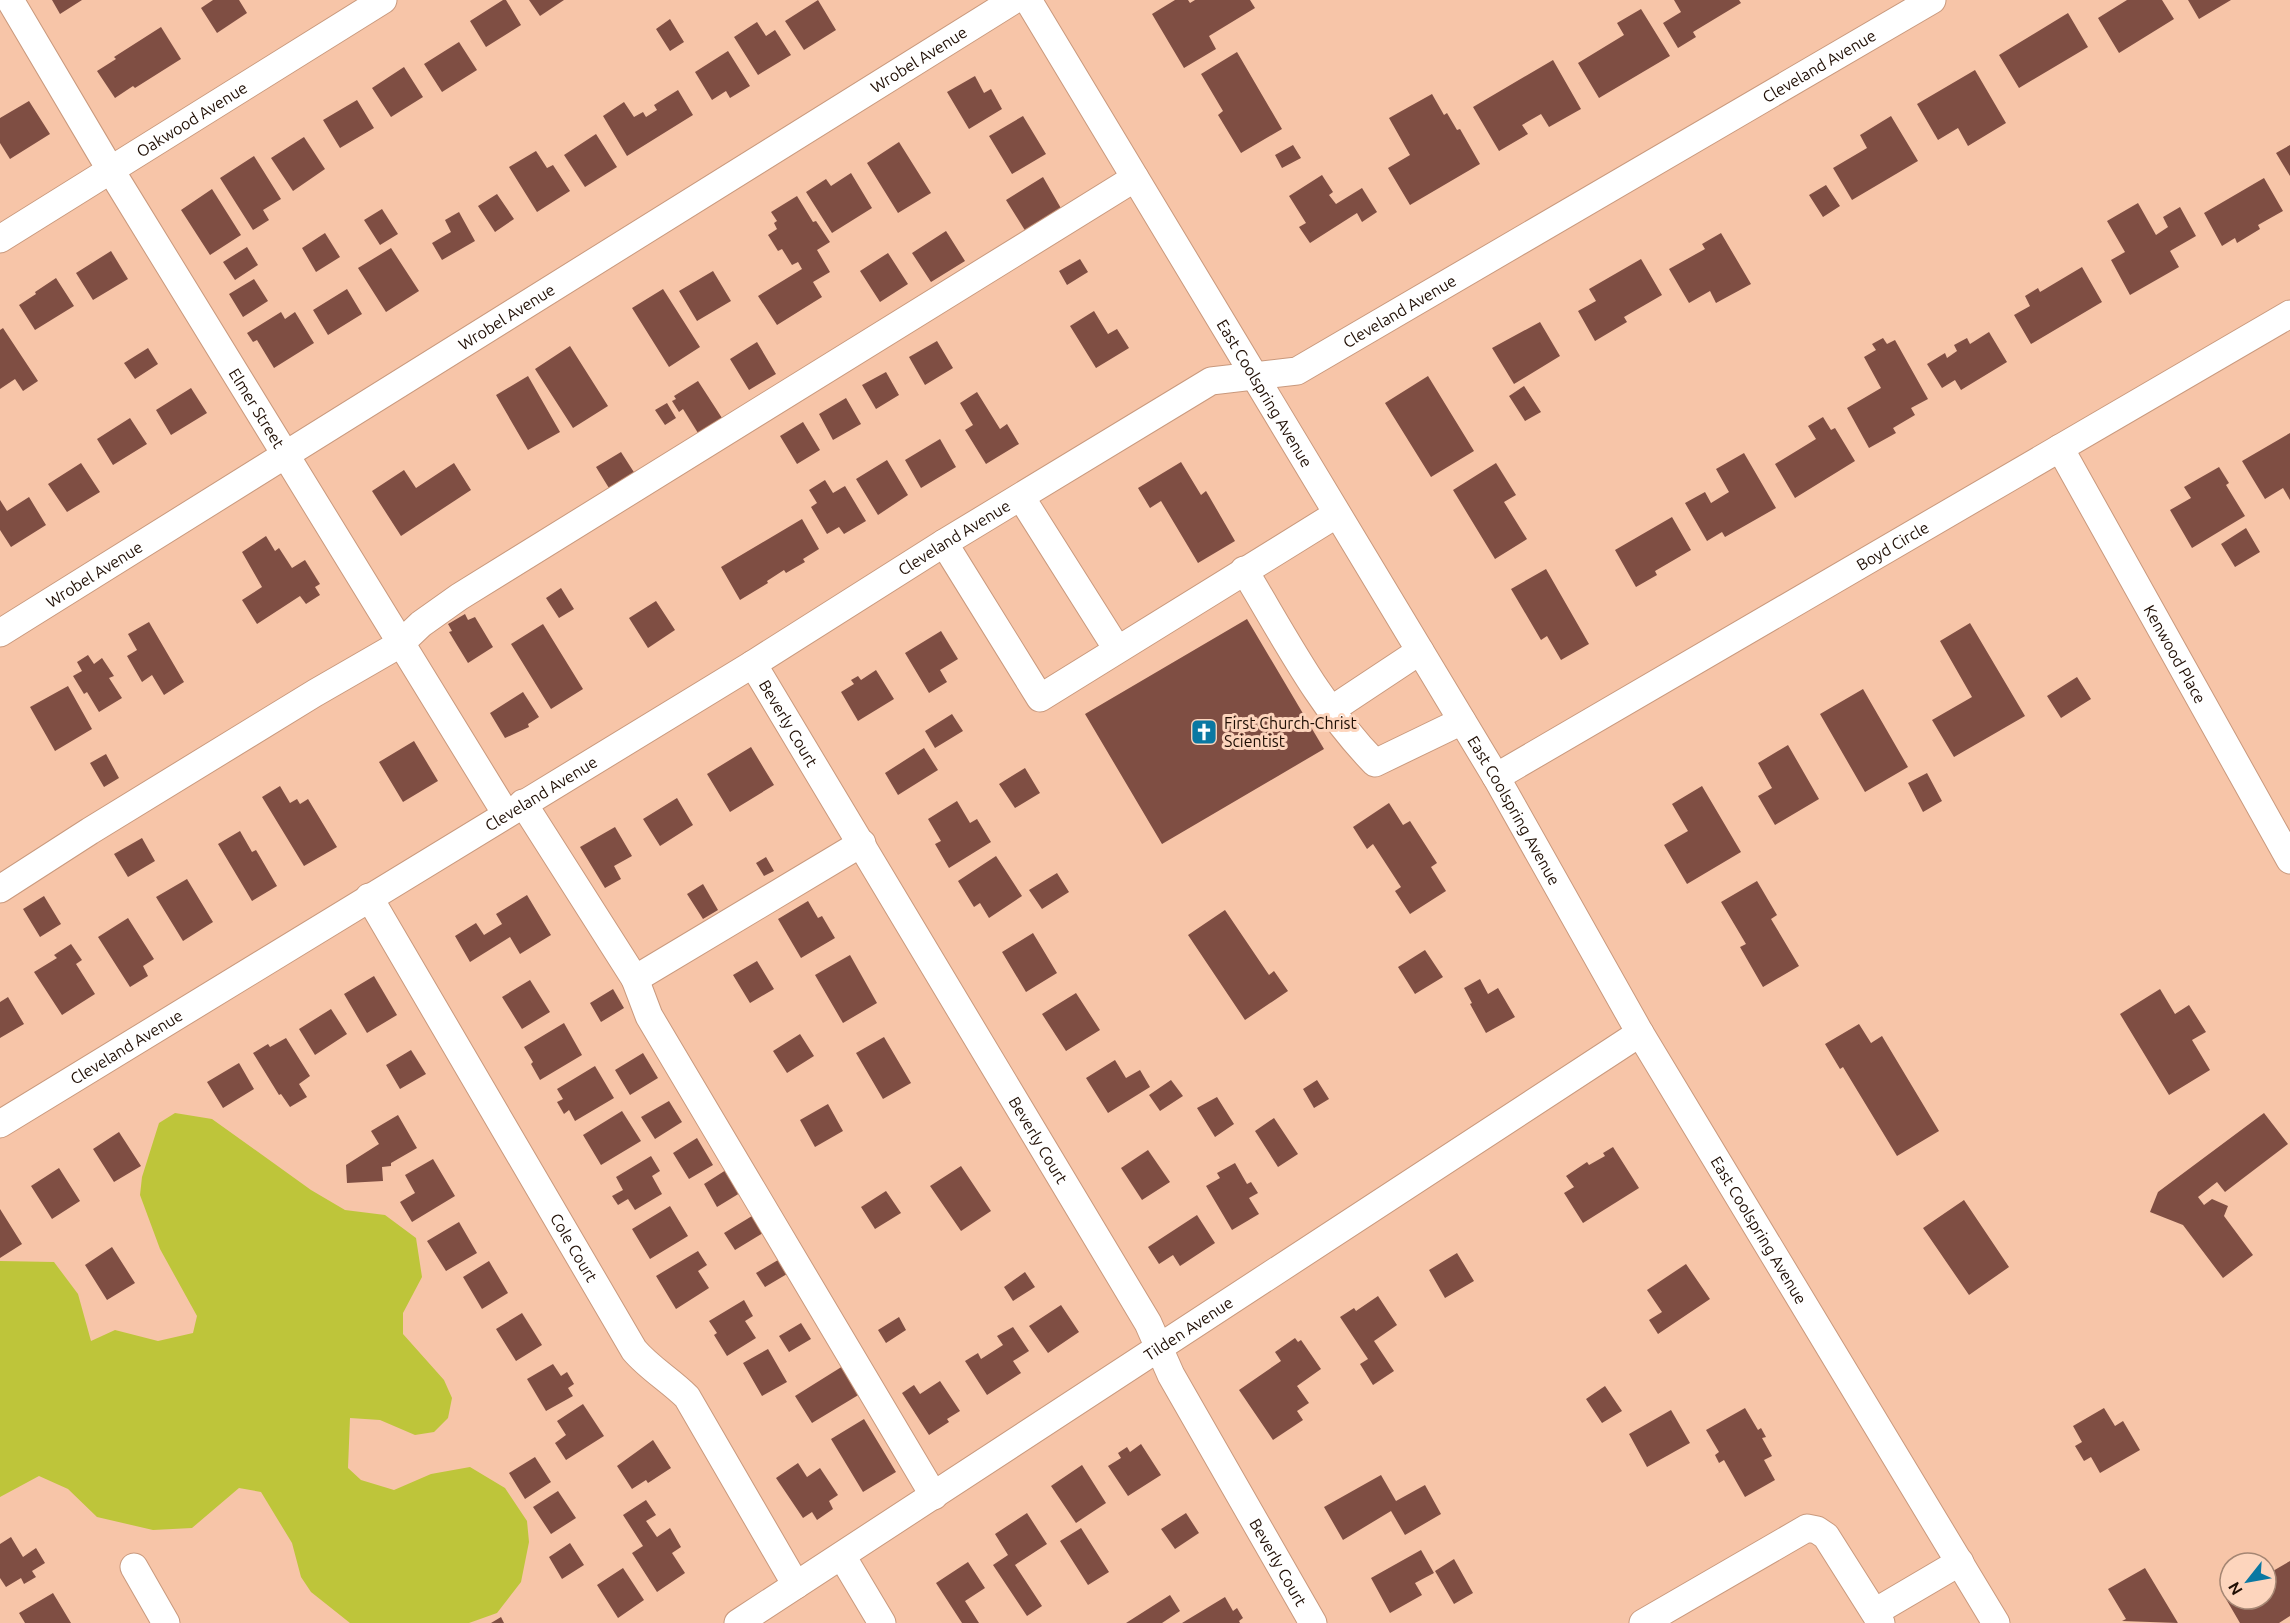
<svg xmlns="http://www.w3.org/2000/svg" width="2290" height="1623" font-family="Ubuntu,sans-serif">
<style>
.green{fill:#bec53a}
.building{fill:#7f4e43}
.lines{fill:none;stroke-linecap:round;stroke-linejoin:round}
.minor-casing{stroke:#c9997d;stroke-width:29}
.minor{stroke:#fff;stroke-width:27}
.labels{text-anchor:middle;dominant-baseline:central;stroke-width:6;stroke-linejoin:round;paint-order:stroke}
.street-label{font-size:16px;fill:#200f05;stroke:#fdd5bd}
.poi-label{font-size:16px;fill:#200f05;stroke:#fdd5bd;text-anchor:start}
</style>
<rect width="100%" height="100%" fill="#f7c5a8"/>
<path class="green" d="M175,1113L212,1119L311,1190L345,1210L385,1215L416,1238L422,1277L403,1313V1334L444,1380L452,1398L448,1418L434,1432L415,1435L380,1420L350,1418L348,1468L361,1480L394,1490L431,1474L470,1467L505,1488L527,1521L529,1542L521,1582L497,1613L469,1623H350L311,1592L301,1577L292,1543L261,1492L239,1488L192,1528L153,1530L97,1517L68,1489L39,1476L0,1497V1261L54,1262L78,1294L91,1341L115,1330L158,1341L193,1333L197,1316L160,1249L140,1195L142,1177L159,1123Z"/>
<path class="building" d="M52,0H82L60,14Z
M213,0H239L247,13L217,33L201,8Z
M503,0H506L521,25L486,47L470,21Z
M529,0H564L540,16Z
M818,0L836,30L804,50L785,21Z
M1175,0H1188L1190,3L1195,0H1250L1255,8L1209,36L1216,49L1184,68L1152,14Z
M1674,0H1739L1741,3L1693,32L1696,37L1678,48L1663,23L1681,12Z
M2127,0H2162L2174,19L2119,53L2098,18Z
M2188,0H2231L2199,19Z
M1641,9L1670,56L1599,98L1578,63L1624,35L1617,23Z
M2068,13L2088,47L2019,88L1999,55Z
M670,19L684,42L670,51L656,29Z
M757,22L766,36L775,30L791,55L758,75L734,37Z
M161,27L181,59L135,88L133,86L115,98L97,71L116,59L114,57Z
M459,42L477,70L442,92L424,64Z
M728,51L750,86L730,98L726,91L712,100L695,72Z
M1237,52L1282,129L1241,153L1218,115L1223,111L1201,74Z
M1553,60L1581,109L1549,127L1541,114L1522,125L1528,134L1499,151L1473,107Z
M404,67L423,97L391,117L372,88Z
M1975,70L2006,123L1968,146L1958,128L1938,140L1917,104Z
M975,76L984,93L991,89L1002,109L969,129L947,92Z
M678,90L693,115L627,156L603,116L624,102L634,117L643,112L646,117L657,110L654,105Z
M1432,94L1444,115L1447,113L1457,130L1460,129L1480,164L1410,205L1388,168L1410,155L1389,118Z
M357,100L374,128L340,148L323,120Z
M29,101L50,134L10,159L0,143V118Z
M1023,116L1046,154L1012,174L989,136Z
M1891,116L1918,161L1852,200L1833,168L1867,148L1860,135Z
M596,134L617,167L585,187L564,155Z
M304,137L325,169L293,191L271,158Z
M899,142L931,193L898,213L867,163Z
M1293,145L1301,158L1282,168L1275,155Z
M2290,145V176L2276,153Z
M536,151L547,168L553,165L570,191L537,212L509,167Z
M254,156L281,199L263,210L269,220L253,230L220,178Z
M851,173L872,208L832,233L806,192L826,179L831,186Z
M1322,175L1333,192L1329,195L1336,204L1362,188L1377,212L1362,222L1357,213L1310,243L1299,227L1306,223L1289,196Z
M1043,177L1062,210L1026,232L1006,200Z
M2264,178L2283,211L2258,225L2260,229L2237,243L2235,238L2222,246L2204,213Z
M1826,185L1840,206L1823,217L1809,195Z
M212,189L241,235L210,255L181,210Z
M497,194L514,219L495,232L478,206Z
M797,196L813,222L816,221L830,242L817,250L830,272L813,282L822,297L777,325L758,296L802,269L798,262L792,265L782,249L778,251L768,235L777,229L774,223L777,221L771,212Z
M2138,203L2156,235L2168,227L2163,217L2180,207L2196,236L2170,251L2179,267L2130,295L2111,260L2125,252L2107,221Z
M382,209L398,234L380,245L364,220Z
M459,212L475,241L442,260L432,243L451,232L445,220Z
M946,231L965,261L931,282L912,253Z
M325,233L340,257L316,272L302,248Z
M1721,233L1751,284L1716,303L1710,291L1689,303L1669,269L1705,249L1702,244Z
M247,247L258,265L235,280L223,262Z
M391,248L419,291L386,312L358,268Z
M111,251L128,279L93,300L76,273Z
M888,253L908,284L880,302L860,271Z
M1080,259L1088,272L1067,285L1059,271Z
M1641,259L1662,295L1624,317L1627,322L1595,341L1578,311L1596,301L1589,289Z
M2082,267L2102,302L2031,344L2014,315L2030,306L2025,296L2038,288L2040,292Z
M713,271L731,301L697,321L679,291Z
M56,278L74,306L35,330L19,305L36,294L35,292Z
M254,279L268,301L243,317L229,294Z
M347,289L362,314L328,335L313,310Z
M663,289L700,347L669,367L632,308Z
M1094,311L1108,334L1117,329L1129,348L1096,368L1070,326Z
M281,312L285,319L295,312L314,343L274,368L257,340L253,342L247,333Z
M1540,322L1560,356L1514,384L1492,348Z
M3,328L38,381L23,391L15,379L0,389V330Z
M1989,332L2007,362L1961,390L1955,380L1942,388L1927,364L1945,353L1947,358L1957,351L1954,345L1967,338L1970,344Z
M1883,338L1887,344L1895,340L1928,399L1911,408L1915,415L1893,428L1896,433L1869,448L1847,408L1881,388L1864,357L1876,350L1872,344Z
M937,341L953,368L925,385L909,357Z
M757,342L776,374L749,390L730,359Z
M570,346L608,406L573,428L535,369Z
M148,348L158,364L135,379L124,363Z
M886,372L899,395L876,409L862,385Z
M528,376L560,432L528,450L496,395Z
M1428,376L1474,451L1431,477L1385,403Z
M698,381L722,418L698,433L683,409L679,412L672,401L676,399L674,396Z
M1524,386L1541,412L1525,421L1509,396Z
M191,388L207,413L171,435L156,410Z
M977,392L1000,429L1007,424L1019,444L986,464L965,430L973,425L960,403Z
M846,398L861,424L833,440L819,414Z
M667,403L676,418L665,425L655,410Z
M1823,417L1831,430L1835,428L1855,461L1795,498L1775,464L1816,439L1808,426Z
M130,418L147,444L113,465L97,439Z
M803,422L820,450L797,464L780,436Z
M2290,433V500L2283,488L2265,499L2242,461Z
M940,439L956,467L921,488L905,460Z
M621,452L637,477L612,493L596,467Z
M1744,453L1776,508L1725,537L1722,532L1707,541L1685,503L1705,492L1711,503L1729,492L1716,469Z
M887,460L908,495L878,515L856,479Z
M1181,462L1201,495L1206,491L1235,541L1198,563L1161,501L1150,508L1138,488Z
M81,463L100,492L67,512L48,484Z
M454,463L471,490L401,536L372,491L404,470L416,488Z
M1496,463L1516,495L1504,502L1527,539L1495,559L1453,490Z
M2219,467L2229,483L2226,485L2245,516L2192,548L2170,510L2191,498L2184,487Z
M825,480L833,493L845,486L866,521L844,534L839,527L827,534L811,507L817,503L809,490Z
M29,497L46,525L11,547L0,530V500L7,511Z
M1672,517L1691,550L1655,571L1657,575L1636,587L1615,550Z
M802,519L819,549L803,559L805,562L786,573L784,570L767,581L768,583L740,600L721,567Z
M2246,528L2260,552L2235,567L2221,544Z
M266,536L275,551L279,548L292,568L305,560L320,584L315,587L320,595L306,604L300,596L257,624L242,600L262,587L242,552Z
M1546,569L1589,644L1561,660L1547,636L1541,640L1511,589Z
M561,588L574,609L559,618L546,598Z
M656,601L675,630L648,648L629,618Z
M465,614L468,620L475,617L493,647L468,663L449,632L452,631L448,624Z
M1247,619L1324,749L1162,844L1085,714Z
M149,622L184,682L164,695L152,675L142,682L127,656L137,650L128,634Z
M1970,623L2025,716L1954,757L1932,720L1972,697L1940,641Z
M543,624L583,689L551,709L511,644Z
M941,631L958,659L940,670L947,682L929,693L905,653Z
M88,655L94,664L102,658L114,676L109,678L122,698L99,712L87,692L84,694L73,676L82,671L77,662Z
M876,670L894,699L858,721L841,692L854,684L851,680L858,676L861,680Z
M2077,677L2091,699L2061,718L2047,696Z
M68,686L92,729L55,751L30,707Z
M1863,689L1908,767L1865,792L1820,714Z
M523,692L539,717L528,724L529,727L505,738L490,713Z
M952,714L963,731L935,748L925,731Z
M414,741L438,781L403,802L379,762Z
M1788,745L1819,799L1775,825L1758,796L1772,788L1758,763Z
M751,747L774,785L730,812L707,774Z
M924,748L938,770L898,795L885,773Z
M106,754L119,778L104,787L90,763Z
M1025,768L1040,793L1015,808L999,784Z
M1927,773L1942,801L1923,812L1908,783Z
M280,786L290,803L297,799L300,804L308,799L337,847L304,866L262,797Z
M1702,786L1741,852L1687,884L1664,845L1688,831L1672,804Z
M677,798L693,825L660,846L643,819Z
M957,801L970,823L977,819L991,842L949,868L935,844L941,841L928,819Z
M1389,803L1403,825L1410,821L1437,863L1431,867L1446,891L1410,914L1395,891L1401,887L1373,844L1367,849L1353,827Z
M615,827L632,856L614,866L621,879L605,888L580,847Z
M240,831L252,852L256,850L277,886L252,901L218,844Z
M142,838L155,861L128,877L114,854Z
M996,856L1022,896L989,918L980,903L974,907L958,881Z
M766,857L774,871L764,876L756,863Z
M1057,873L1069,892L1042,909L1029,890Z
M187,879L213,922L183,941L156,897Z
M1757,881L1777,915L1771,919L1799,966L1763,987L1740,947L1746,944L1721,902Z
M703,884L718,910L703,919L687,894Z
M527,895L551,935L520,954L510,937L470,962L455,936L476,923L484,935L502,924L496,914Z
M44,896L61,924L40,937L23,909Z
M808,901L818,918L822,916L835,938L801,958L778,919Z
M1225,910L1269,975L1274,971L1288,991L1245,1020L1188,935Z
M128,918L154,959L143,966L148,976L130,987L98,937Z
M1033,933L1057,973L1026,992L1002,952Z
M71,944L82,960L76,964L95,994L62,1015L34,972L57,958L54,955Z
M1425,950L1443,977L1415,994L1398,967Z
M850,955L877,1003L843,1023L815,975Z
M757,961L774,989L750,1003L733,975Z
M374,976L397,1015L367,1033L344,994Z
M1480,979L1488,994L1498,988L1515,1017L1486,1033L1470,1004L1472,1003L1464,988Z
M530,980L550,1012L522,1029L502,997Z
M613,989L624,1008L601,1022L590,1003Z
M2160,989L2175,1014L2189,1005L2206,1032L2192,1040L2210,1070L2169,1095L2120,1014Z
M1076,993L1100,1030L1066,1051L1042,1014Z
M8,997L24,1024L0,1038V1002Z
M331,1009L347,1034L315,1055L299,1029Z
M564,1023L582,1055L540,1080L531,1064L533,1062L524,1047Z
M1859,1024L1871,1043L1882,1036L1939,1131L1897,1156L1843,1067L1840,1069L1825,1044Z
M800,1034L814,1056L787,1073L773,1051Z
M884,1037L911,1083L883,1099L856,1053Z
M286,1038L310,1076L299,1084L307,1097L290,1107L281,1094L279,1095L253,1053L268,1044L270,1047Z
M411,1050L426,1074L400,1089L386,1065Z
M643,1053L658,1078L630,1095L615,1070Z
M1115,1060L1126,1078L1140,1070L1150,1087L1108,1113L1086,1078Z
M239,1063L254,1089L223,1108L207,1082Z
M595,1066L614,1098L575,1121L569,1110L564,1114L557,1102L563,1099L557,1089Z
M1171,1080L1183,1096L1160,1111L1149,1095Z
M1317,1080L1329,1099L1314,1108L1303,1089Z
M1217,1097L1234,1124L1215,1137L1197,1108Z
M669,1101L682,1122L655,1139L641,1117Z
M828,1104L843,1131L815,1147L800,1120Z
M622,1111L641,1141L601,1165L583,1135Z
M2264,1113L2288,1144L2225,1192L2217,1182L2198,1197L2204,1205L2212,1199L2228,1206L2224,1216L2253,1255L2223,1278L2183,1225L2150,1212L2158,1192Z
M398,1115L417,1148L391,1163V1166L382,1167L383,1181L347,1183L346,1165L379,1144L371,1131Z
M1274,1118L1298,1154L1278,1167L1255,1131Z
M119,1132L141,1166L114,1182L93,1149Z
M697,1138L713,1165L689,1179L673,1153Z
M1613,1147L1639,1188L1583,1223L1564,1193L1574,1187L1566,1176L1587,1162L1589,1165L1605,1156L1603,1153Z
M1148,1150L1170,1182L1142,1200L1121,1168Z
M651,1156L660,1171L652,1176L662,1194L635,1210L628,1199L618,1205L612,1196L623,1190L616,1177Z
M433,1159L455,1196L412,1222L400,1202L415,1193L405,1175Z
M1235,1163L1247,1184L1251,1182L1258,1193L1249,1198L1259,1214L1232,1230L1206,1186L1220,1178L1217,1173Z
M961,1166L991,1211L961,1231L930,1186Z
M59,1168L80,1201L52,1219L31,1186Z
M726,1170L740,1193L717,1207L704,1184Z
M886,1191L901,1213L875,1229L861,1207Z
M1964,1200L2009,1267L1969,1295L1923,1228Z
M670,1206L688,1236L650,1259L632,1229Z
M0,1209L22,1244L0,1258Z
M1197,1215L1215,1243L1180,1266L1173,1255L1159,1264L1148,1247Z
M752,1216L763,1233L735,1250L724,1233Z
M459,1222L477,1253L446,1271L427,1241Z
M112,1247L135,1283L107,1300L85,1265Z
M698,1251L707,1265L698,1271L709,1288L676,1309L656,1276Z
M1457,1253L1474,1281L1445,1298L1429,1270Z
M778,1260L787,1274L765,1287L756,1273Z
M489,1261L508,1293L482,1309L463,1277Z
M1686,1264L1710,1299L1658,1334L1649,1320L1662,1312L1647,1290Z
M1025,1272L1035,1287L1013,1301L1004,1287Z
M1378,1296L1397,1325L1374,1341L1394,1371L1373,1385L1360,1364L1368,1359L1340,1317L1354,1308L1356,1311Z
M744,1300L753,1316L745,1321L756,1338L727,1356L714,1335L717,1333L709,1321Z
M1061,1305L1079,1332L1048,1353L1029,1326Z
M522,1313L542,1345L516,1361L496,1329Z
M899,1317L906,1330L886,1343L878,1330Z
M801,1323L811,1339L789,1352L779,1336Z
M1013,1327L1029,1351L1013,1361L1021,1373L987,1395L965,1361L978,1353L981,1359L1003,1345L997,1336Z
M1295,1338L1298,1342L1301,1340L1321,1369L1297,1386L1309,1403L1297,1411L1303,1420L1273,1440L1239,1390L1281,1361L1275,1352Z
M768,1349L787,1382L762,1396L743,1363Z
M553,1364L561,1376L567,1372L574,1384L568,1388L573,1396L546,1411L527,1379Z
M843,1366L860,1394L812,1423L795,1396Z
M940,1381L960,1411L947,1419L949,1422L929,1435L902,1393L914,1385L920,1394Z
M1605,1386L1622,1411L1602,1423L1586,1399Z
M583,1404L604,1436L566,1460L555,1443L566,1435L557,1421Z
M1745,1408L1758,1430L1761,1428L1766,1437L1762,1438L1772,1456L1764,1460L1775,1480L1745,1497L1724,1460L1719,1463L1715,1455L1719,1452L1706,1430Z
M2104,1408L2115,1426L2123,1421L2140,1450L2100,1473L2091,1457L2084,1461L2075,1446L2082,1442L2073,1426Z
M1671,1410L1690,1443L1647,1467L1629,1434Z
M864,1419L896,1472L863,1492L831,1439Z
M653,1440L671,1468L648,1483L646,1480L632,1489L617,1466Z
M1141,1444L1161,1475L1128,1496L1108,1466L1121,1458L1118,1453L1127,1447L1130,1452Z
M535,1457L551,1482L525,1499L509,1473Z
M798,1463L807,1477L820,1468L838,1495L829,1501L833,1509L817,1520L812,1512L803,1518L776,1478Z
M1082,1465L1106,1503L1076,1523L1051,1486Z
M1381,1475L1396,1501L1425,1485L1441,1514L1405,1535L1391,1511L1343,1540L1324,1507Z
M558,1491L576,1518L551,1534L533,1507Z
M646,1500L656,1515L646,1521L657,1537L670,1528L681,1547L672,1553L685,1573L657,1592L632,1553L643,1546L623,1515Z
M1027,1513L1047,1544L1015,1565L1042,1606L1027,1616L993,1565L1008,1555L995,1534Z
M1186,1513L1199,1533L1175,1549L1161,1529Z
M1081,1528L1109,1572L1088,1585L1060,1541Z
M11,1537L23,1557L36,1548L45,1563L32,1571L36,1577L24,1584L21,1578L6,1587L0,1578V1544Z
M570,1543L584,1565L562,1579L549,1557Z
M1421,1550L1434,1573L1415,1583L1422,1595L1390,1613L1371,1578Z
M1454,1559L1473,1593L1454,1604L1435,1571Z
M2290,1561V1616L2279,1623H2240L2226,1599L2230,1596V1599H2266V1575Z
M968,1562L985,1588L965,1601L979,1623H962L936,1583Z
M623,1568L644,1600L618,1618L597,1585Z
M2145,1568L2178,1623L2122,1621L2126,1619L2108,1589Z
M53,1593L71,1623H25L19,1613Z
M1170,1595L1180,1611L1162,1623H1126Z
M1225,1597L1233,1611L1237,1608L1243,1618L1239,1621L1240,1623H1182Z
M501,1617L504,1623H491Z"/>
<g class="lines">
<defs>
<g id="minor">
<path id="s1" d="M10,0L110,169L506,814"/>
<path id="s2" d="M1028,0L1496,777L1640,1033L1996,1623"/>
<path id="s3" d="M0,239L383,0"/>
<path id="s4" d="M2060,448L2290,860"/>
<path d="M1021,497L1117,649"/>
<path d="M944,543L1040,698L1337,514"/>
<path d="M1244,570C1284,636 1320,707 1375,763L1462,721"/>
<path id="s5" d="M0,633L1014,0"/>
<path id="s6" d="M753,664L1148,1323L1171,1375L1313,1623"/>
<path d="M1331,710L1420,651"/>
<path id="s7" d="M1496,777L2290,314"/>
<path d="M523,803L635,979L862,843"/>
<path d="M0,889L90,831L315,693L400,644L421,624L459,597L1135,178"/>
<path id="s8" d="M369,897L634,1350C649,1368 670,1380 687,1397L796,1585"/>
<path d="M635,979L649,1016L934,1496"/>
<path id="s9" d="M0,1124L753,664L944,543L1211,381L1297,371L1932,0"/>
<path d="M842,1556L882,1623"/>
<path d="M134,1567L166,1623"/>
<path d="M1875,1612L1960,1562"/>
<path id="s10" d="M738,1623L1640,1033"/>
<path d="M1643,1623L1807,1528L1817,1530L1826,1536L1881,1623"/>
</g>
</defs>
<use href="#minor" class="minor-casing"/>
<use href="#minor" class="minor"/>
</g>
<defs>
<symbol id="church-square" viewBox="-11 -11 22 22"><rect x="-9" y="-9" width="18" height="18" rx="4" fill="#0a78a2" stroke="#fdd5bd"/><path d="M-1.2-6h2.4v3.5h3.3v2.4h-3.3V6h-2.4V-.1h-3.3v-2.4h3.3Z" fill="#fff"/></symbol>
</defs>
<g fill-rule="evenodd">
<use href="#church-square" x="1189" y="717" width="30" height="30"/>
</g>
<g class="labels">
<g class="street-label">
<text stroke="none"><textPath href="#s5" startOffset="1083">Wrobel Avenue</textPath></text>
<text stroke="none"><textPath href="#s9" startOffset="2112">Cleveland Avenue</textPath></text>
<text stroke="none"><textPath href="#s3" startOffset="226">Oakwood Avenue</textPath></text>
<text stroke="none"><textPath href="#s9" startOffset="1626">Cleveland Avenue</textPath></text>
<text stroke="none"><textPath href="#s5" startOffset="597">Wrobel Avenue</textPath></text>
<text stroke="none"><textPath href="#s2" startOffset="459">East Coolspring Avenue</textPath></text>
<text stroke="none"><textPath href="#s1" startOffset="477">Elmer Street</textPath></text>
<text stroke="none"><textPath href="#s9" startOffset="1120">Cleveland Avenue</textPath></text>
<text stroke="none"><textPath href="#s7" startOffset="459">Boyd Circle</textPath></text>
<text stroke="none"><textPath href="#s5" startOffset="111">Wrobel Avenue</textPath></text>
<text stroke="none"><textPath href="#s4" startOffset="236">Kenwood Place</textPath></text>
<text stroke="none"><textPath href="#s6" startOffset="69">Beverly Court</textPath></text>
<text stroke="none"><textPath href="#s9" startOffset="634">Cleveland Avenue</textPath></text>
<text stroke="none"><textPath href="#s2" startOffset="945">East Coolspring Avenue</textPath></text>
<text stroke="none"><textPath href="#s9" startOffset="148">Cleveland Avenue</textPath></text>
<text stroke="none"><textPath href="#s6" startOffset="555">Beverly Court</textPath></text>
<text stroke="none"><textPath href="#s2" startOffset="1431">East Coolspring Avenue</textPath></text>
<text stroke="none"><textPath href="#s8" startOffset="406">Cole Court</textPath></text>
<text stroke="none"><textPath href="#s10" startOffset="538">Tilden Avenue</textPath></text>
<text stroke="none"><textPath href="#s6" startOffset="1041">Beverly Court</textPath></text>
</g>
<g class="poi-label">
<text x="1224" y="723">First Church-Christ<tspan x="1224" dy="18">Scientist</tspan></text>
</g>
</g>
<g transform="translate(2248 1581) rotate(239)"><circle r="28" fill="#fdd5bd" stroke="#a58673" stroke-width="1.5"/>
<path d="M0-4.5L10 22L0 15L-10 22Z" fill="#0a78a2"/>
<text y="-9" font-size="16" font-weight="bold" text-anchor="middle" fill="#200f05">N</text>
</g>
</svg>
